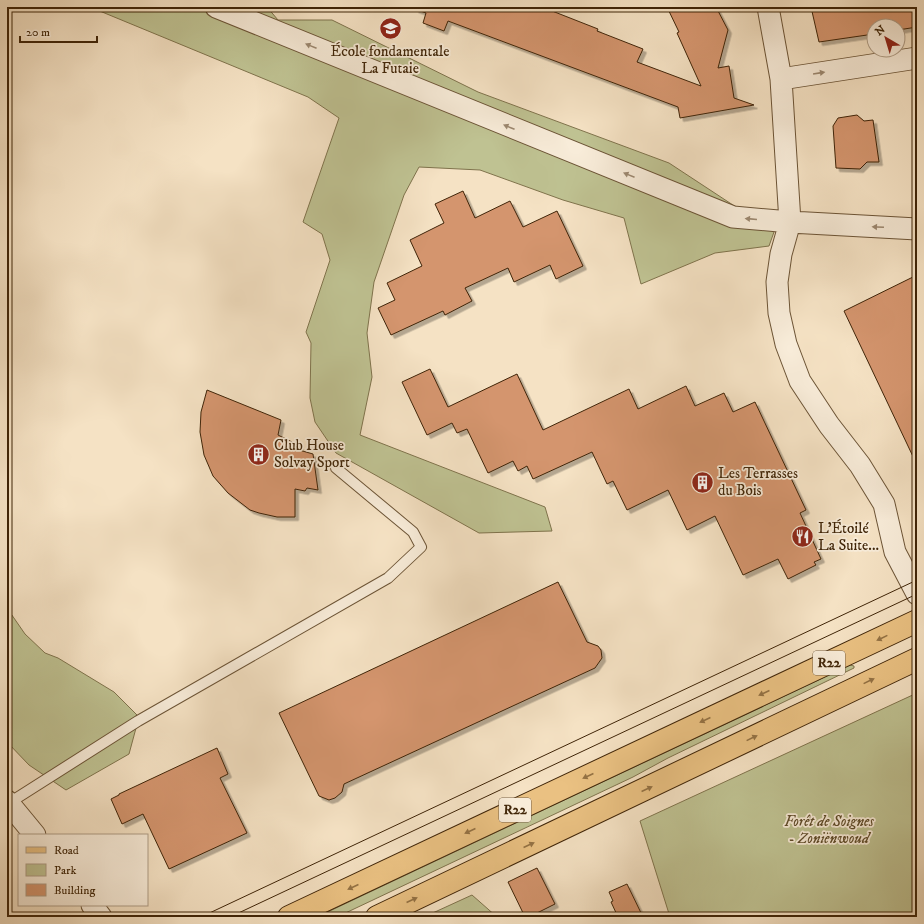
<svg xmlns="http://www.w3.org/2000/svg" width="924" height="924" font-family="'IM FELL DW Pica',serif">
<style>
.green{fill:#bfc292;stroke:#7f734c}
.building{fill:#d4956e;stroke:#3f2407;filter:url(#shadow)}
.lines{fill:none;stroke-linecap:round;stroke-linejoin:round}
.service-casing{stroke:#6c5436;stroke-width:12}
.minor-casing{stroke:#6c5436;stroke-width:23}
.primary-casing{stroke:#3f2407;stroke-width:24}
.service{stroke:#f8ecd9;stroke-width:10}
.minor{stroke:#f8ecd9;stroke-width:21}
.primary{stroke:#eac182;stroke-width:22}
.tram{stroke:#3f2407;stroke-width:1}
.oneway{fill:#9c8870}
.oneway2{fill:#947244}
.labels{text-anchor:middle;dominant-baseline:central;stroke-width:3.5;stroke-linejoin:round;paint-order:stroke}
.shield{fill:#f8ecd9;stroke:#766046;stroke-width:1}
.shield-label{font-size:14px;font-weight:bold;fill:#3f2407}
.poi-label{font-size:15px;fill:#3f2407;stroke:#f8ecd9;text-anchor:start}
.park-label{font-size:15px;font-style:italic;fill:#5f4c2a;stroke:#f8ecd9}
</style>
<defs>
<filter id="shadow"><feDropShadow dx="3.5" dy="3.5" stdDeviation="0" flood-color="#0004"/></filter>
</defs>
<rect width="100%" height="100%" fill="#f5e2c4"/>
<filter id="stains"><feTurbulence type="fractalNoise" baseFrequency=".005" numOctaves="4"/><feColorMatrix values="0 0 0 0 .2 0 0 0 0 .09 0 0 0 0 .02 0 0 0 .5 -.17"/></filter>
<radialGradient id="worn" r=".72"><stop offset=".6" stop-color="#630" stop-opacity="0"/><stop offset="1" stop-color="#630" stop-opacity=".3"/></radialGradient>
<path class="green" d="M90,7H267L278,20H332L478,92L669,163L774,232L769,246L715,253L641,284L624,218L563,200L480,170L419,167L404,195L374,282L367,333L372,377L360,435L545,507L552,531L479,533L336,453L315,422L310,398L311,343L306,332L330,260L322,234L303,222L339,118L308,97Z
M7,608L25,634L45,653L58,658L114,692L139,717L129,754L66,790L29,765L7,742Z
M850,665L854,666V668L668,758L633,777L337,917H317Z
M917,693V917H670L640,821Z
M472,895L497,917H424Z"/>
<path class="building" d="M416,7H542L598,29L597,31L643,49L637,62L701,86L677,33L679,32L667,7H716L728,30L718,68L729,66L734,98L754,105L680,118L678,107L448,21L444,31L423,23L426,13L415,9Z
M811,7H917V27L898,30V26H874V34L819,42Z
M857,115L864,121L873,120L879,162H867L860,169L836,168L833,126L838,118Z
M463,191L475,218L510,201L523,227L557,211L583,266L556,279L550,265L514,282L508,268L465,288L472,301L445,315L443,311L391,335L378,308L395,300L387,283L422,266L410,240L444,223L435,204Z
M917,275V465L844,311Z
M430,369L448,407L517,374L543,430L629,389L638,409L686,386L695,406L724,393L733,412L755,402L806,510L800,513L821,559L814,562L816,565L788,579L778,559L743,575L715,516L687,530L668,490L627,510L613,481L607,484L592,452L533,479L527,466L518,471L513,461L488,473L467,429L457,433L452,423L427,435L402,382Z
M207,390L281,420L278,435L300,446L299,450L313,454L318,490L307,488L305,491L295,489V517H277L259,513L250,510L228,493L213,476L204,455L200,432L201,412Z
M558,582L587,642L598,646L601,650L602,658L595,668L344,784L342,792L335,798L329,800L319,796L279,713Z
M217,748L228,774L220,778L247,833L169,869L143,814L122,824L111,799L119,795V794Z
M537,868L555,904L529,917H525L508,882Z
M627,884L643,917H618L611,902L613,901L609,892Z"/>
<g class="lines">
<defs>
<path id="service" d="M9,803L138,721L388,578L421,547L413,532L336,468"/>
<path id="minor" d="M216,7L733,217L790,222L917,229
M768,7L781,79L790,222L781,254L777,282L779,313L786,344L800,381L829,425L860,465L884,504L895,552L917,594
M781,79L917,58
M7,801L35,835
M92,905L101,917"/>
<path id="primary" d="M289,917L917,621
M377,917L917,659"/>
</defs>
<use href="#service" class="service-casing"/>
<use href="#minor" class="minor-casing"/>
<use href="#primary" class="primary-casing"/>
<use href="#service" class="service"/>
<use href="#minor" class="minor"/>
<use href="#primary" class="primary"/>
<path class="tram" d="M201,917L917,580
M230,917L917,594"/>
</g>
<defs><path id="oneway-solid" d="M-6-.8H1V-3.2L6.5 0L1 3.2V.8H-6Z"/></defs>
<g class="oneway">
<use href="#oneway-solid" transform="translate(311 46) rotate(-158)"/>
<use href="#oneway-solid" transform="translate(819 73) rotate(-9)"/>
<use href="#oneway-solid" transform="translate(509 127) rotate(-158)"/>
<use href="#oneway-solid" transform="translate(629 175) rotate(-158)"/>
<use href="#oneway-solid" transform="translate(751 219) rotate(-175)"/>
<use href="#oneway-solid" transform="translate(878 227) rotate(-177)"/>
</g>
<g class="oneway2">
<use href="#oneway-solid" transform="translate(882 638) rotate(154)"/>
<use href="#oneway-solid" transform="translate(869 681) rotate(-26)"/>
<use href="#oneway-solid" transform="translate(764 693) rotate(155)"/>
<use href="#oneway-solid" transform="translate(705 720) rotate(155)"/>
<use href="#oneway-solid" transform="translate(752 738) rotate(-26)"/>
<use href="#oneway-solid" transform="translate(588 776) rotate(155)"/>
<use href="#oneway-solid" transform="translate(647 789) rotate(-25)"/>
<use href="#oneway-solid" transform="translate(470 831) rotate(155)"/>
<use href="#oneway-solid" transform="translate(529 845) rotate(-25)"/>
<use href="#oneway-solid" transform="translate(353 887) rotate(155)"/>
<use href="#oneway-solid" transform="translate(412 900) rotate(-25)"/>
</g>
<defs>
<symbol id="school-disc" viewBox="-11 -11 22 22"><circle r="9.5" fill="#8f2418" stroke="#f8ecd9"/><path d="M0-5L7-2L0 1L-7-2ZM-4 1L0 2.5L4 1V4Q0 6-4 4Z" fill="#fff"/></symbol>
<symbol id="building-disc" viewBox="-11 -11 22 22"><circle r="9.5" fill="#8f2418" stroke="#f8ecd9"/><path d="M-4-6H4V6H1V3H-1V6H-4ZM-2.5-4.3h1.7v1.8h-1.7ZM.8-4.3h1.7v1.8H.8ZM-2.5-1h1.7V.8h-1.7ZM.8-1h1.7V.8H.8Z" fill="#fff"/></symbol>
<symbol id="restaurant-disc" viewBox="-11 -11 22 22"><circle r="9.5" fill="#8f2418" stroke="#f8ecd9"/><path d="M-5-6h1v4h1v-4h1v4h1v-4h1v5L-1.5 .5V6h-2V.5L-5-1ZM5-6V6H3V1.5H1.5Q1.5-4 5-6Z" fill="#fff"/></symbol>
</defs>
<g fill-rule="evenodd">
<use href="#school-disc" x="378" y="16" width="25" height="25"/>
<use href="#building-disc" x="246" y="442" width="25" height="25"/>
<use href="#building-disc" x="690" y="470" width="25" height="25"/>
<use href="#restaurant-disc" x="790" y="524" width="25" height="25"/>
</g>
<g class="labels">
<g class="shield">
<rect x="813" y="651" width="32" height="24" rx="3"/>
<rect x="499" y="798" width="32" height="24" rx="3"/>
</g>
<g class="shield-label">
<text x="829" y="663">R22</text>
<text x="515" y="810">R22</text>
</g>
<g class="poi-label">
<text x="390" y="51" text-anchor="middle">École fondamentale<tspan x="390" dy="17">La Futaie</tspan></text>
<text x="274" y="445">Club House<tspan x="274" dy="17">Solvay Sport</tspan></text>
<text x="718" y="473">Les Terrasses<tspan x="718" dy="17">du Bois</tspan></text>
<text x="818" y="528">L'Étoilé<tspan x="818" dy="17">La Suite...</tspan></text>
</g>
<g class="park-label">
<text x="829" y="821">Forêt de Soignes<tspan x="829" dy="17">- Zoniënwoud</tspan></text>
</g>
</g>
<rect width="924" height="924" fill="none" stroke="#f5e2c4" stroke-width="24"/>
<rect x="8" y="8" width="908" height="908" fill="none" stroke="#3f2407" stroke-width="2"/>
<rect x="12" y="12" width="900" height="900" fill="none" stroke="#3f2407"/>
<rect x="18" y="834" width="130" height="72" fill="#f8ecd9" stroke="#ae9c85"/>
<rect x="26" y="847" width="20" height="6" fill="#eac182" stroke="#ae9c85"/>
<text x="54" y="854" font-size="12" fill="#3f2407">Road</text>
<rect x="26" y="864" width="20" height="12" fill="#bfc292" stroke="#ae9c85"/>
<text x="54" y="874" font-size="12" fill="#3f2407">Park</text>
<rect x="26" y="884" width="20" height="12" fill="#d4956e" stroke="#ae9c85"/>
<text x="54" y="894" font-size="12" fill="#3f2407">Building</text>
<g transform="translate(886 38) rotate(322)"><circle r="19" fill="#f8ecd9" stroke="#ae9c85"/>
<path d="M0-3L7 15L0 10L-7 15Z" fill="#8f2418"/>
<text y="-6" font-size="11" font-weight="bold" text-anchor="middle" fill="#3f2407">N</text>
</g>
<path d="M20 36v6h77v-6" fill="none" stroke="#3f2407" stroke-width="2"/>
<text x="26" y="36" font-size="12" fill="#3f2407" stroke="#f8ecd9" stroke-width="3" paint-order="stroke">20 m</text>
<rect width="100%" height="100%" filter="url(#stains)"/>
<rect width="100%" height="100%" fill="url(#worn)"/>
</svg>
